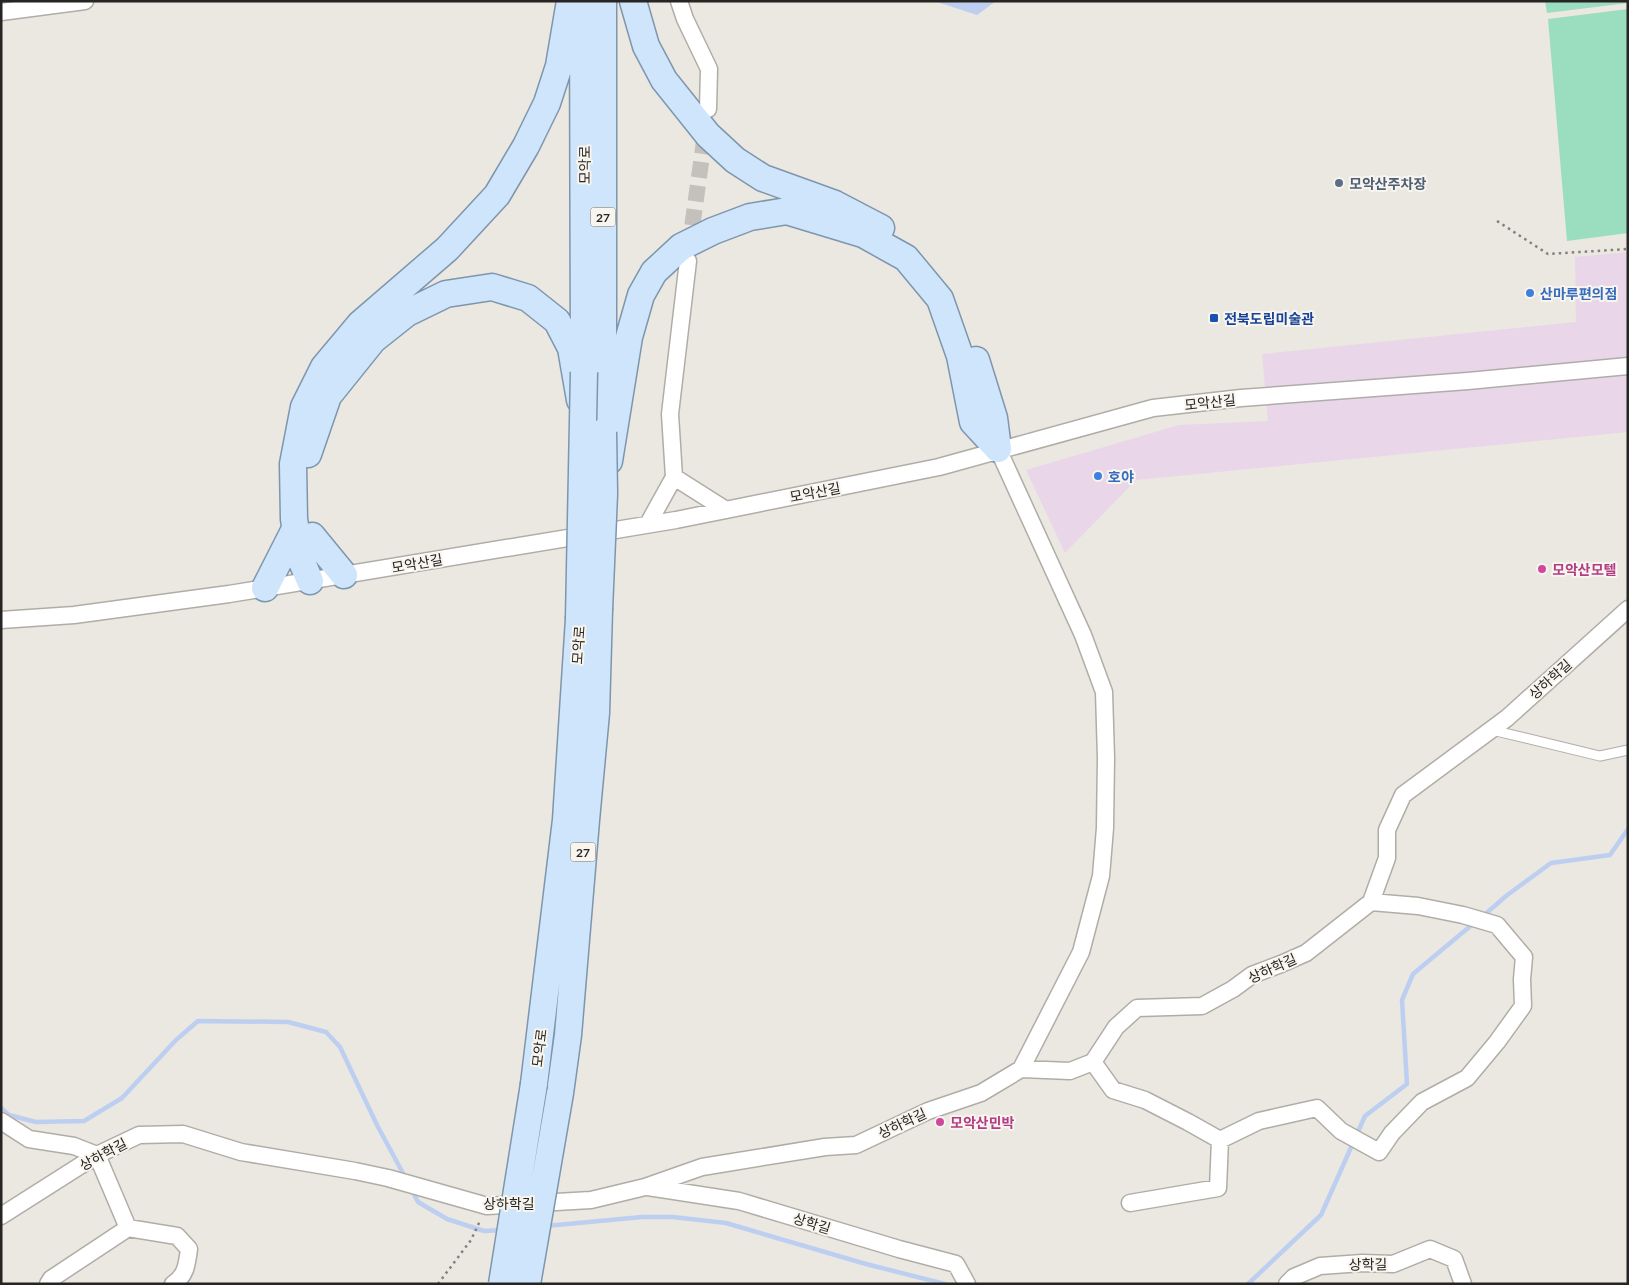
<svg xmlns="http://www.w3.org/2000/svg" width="1629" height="1285" font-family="Lato,'Noto Sans KR',sans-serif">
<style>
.commercial{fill:#e9d7e9}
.green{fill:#9bddbf}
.water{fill:#bdcff1}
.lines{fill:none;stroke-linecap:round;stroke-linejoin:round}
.stream{stroke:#bdcff1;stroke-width:4.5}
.street-tunnel{stroke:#c4c0bb;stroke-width:16;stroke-dasharray:16 8;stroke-linecap:butt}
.lane-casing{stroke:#b0ada7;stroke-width:11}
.street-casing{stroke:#b0ada7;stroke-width:19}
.primary-casing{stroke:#7e96ad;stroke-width:29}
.path{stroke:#84817d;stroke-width:2.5;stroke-dasharray:2.5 4;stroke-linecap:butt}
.lane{stroke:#fff;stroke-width:9}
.street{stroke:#fff;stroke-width:16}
.primary{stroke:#cee5fb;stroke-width:26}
.primary-bridge-casing{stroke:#7e96ad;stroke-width:29;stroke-linecap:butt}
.primary-bridge{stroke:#cee5fb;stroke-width:26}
.service-dot{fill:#5c6f8a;stroke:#f8f4ee;stroke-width:2}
.shop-dot{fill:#3f7fe0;stroke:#f8f4ee;stroke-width:2}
.transit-dot{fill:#1a4fb4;stroke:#f8f4ee;stroke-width:2}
.hotel-dot{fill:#d1479c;stroke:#f8f4ee;stroke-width:2}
.labels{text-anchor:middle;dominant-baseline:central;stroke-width:4;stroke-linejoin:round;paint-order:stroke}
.shield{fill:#f8f4ee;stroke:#656360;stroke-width:1}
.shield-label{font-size:12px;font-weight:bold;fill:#262523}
.street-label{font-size:14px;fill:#262523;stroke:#f8f4ee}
.service-label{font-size:14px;font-weight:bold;fill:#4e5e75;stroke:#f8f4ee;text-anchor:start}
.shop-label{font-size:14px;font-weight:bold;fill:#366cbe;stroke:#f8f4ee;text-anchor:start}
.transit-label{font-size:14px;font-weight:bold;fill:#164399;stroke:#f8f4ee;text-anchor:start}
.hotel-label{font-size:14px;font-weight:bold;fill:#b23c85;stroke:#f8f4ee;text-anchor:start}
</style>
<rect width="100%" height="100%" fill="#ebe7e1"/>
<path class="commercial" d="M1628,252V432L1136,480L1065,553L1026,470L1179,425L1268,421L1262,354L1576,322L1575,257Z"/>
<path class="green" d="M1545,1H1628V3L1547,13Z
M1628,9V233L1567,241L1548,19Z"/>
<path class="water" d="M934,1H996L977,15Z"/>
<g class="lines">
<path class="stream" d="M1482,917L1506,896L1551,863L1610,855L1628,829
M1,1108L9,1115L36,1122L84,1121L122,1098L176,1040L198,1021L288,1022L326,1032L340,1047L377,1125L405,1177
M411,1188L418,1202L447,1219L484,1231L503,1230
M546,1226L642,1217H673L726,1223L866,1264L945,1284
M1248,1284L1321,1215L1365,1116L1407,1084L1402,1000L1413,974L1474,923"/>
<path class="street-tunnel" d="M689,249L706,127"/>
<defs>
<path id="lane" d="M1492,730L1600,756L1628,750"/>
<path id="street" d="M679,1L685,19L709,69L708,109
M1,12L85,1
M998,449L1083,635L1104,692L1106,758L1105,828L1101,876L1081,952L1021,1069
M674,477L726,510
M648,524L674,477L670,414L688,261
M1,620L74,615L229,594L676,520L939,467L1153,408L1241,398L1468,381L1628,366
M1093,1062L1113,1090L1145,1100L1188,1122L1220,1140L1259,1121L1317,1108L1341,1131L1379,1152L1392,1133L1422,1102L1467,1078L1497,1042L1523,1006L1522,979L1524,957L1497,925L1463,915L1418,906L1371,902
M1,1121L29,1139L74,1146L97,1155L128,1228L177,1236L189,1249C187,1264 186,1276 173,1284
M648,1187L739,1201L899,1249L956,1264L967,1284
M1130,1203L1218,1188L1220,1140
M1,1216L97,1155L139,1135L183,1134L241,1152L355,1171L388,1178L487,1206L591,1200L645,1187L702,1167L825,1147L856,1145L928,1111L981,1093L1021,1069L1070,1071L1093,1062L1116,1027L1137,1008L1202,1006L1233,989L1252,975L1281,964L1306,953L1371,902L1387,858V830L1403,795L1507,718L1628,609
M48,1284L51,1279L128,1228
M1287,1284L1294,1277L1320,1266L1362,1263L1393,1264L1430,1249L1454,1259L1463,1284"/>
<path id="primary" d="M583,1L584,368
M603,1V416
M633,1L646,46L664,80L708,135L735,160L763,178L835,204L881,228
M976,360L994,418L998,449
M308,454L328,396L373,340L407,313L446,294L492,287L528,298L557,321L571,348L580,400
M609,461L629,337L641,295L654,272L681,247L713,231L750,217L787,211L863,234L906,258L940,299L960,356L973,422L998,449
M312,536L344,575
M310,581L300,557L294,519L293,464L304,407L324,367L360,324L447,249L497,195L526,146L547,103L559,66L570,1
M265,588L295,529
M534,1084L566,820L579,619
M560,1093L568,1035L586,820L596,713L599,610"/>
</defs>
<use href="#lane" class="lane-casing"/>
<use href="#street" class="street-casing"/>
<use href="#primary" class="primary-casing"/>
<path class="path" d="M1497,221L1548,254L1628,249
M438,1284L471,1240L480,1221"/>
<use href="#lane" class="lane"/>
<use href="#street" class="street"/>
<use href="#primary" class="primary"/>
<defs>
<path id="primary-bridge" d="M599,610L604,494L603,432
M579,619L584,372
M502,1284L534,1084
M527,1284L560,1093"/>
</defs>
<use href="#primary-bridge" class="primary-bridge-casing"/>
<use href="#primary-bridge" class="primary-bridge"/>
</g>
<circle class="service-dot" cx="1339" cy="183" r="5"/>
<g class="shop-dot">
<circle cx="1530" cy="293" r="5"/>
<circle cx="1098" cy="476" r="5"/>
</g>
<rect class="transit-dot" x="1209" y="313" width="10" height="10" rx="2.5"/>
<g class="hotel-dot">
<circle cx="1542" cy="569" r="5"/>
<circle cx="940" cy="1122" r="5"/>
</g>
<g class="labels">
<g class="shield">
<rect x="590.5" y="207.5" width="25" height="19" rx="4"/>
<rect x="570.5" y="842.5" width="25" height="19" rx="4"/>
</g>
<g class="shield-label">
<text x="603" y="217">27</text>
<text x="583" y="852">27</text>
</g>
<g class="street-label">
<text transform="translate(584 165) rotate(-90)">모악로</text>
<text transform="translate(1210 402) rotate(-6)">모악산길</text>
<text transform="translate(815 492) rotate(-11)">모악산길</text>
<text transform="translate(417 563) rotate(-10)">모악산길</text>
<text transform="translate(578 645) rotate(-86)">모악로</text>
<text transform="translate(1550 679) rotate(-42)">상하학길</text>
<text transform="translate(1272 968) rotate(-24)">상하학길</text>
<text transform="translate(539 1048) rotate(-83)">모악로</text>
<text transform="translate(902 1123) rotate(-25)">상하학길</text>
<text transform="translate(103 1154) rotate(-28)">상하학길</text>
<text x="509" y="1203">상하학길</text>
<text transform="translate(812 1223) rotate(17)">상학길</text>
<text transform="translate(1368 1264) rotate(-1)">상학길</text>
</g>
<g class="service-label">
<text x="1349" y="183">모악산주차장</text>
</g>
<g class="shop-label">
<text x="1540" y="293">산마루편의점</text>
<text x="1108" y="476">호야</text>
</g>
<g class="transit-label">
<text x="1224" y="318">전북도립미술관</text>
</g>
<g class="hotel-label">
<text x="1552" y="569">모악산모텔</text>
<text x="950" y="1122">모악산민박</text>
</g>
</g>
<rect width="1629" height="1285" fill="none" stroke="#262523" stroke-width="5"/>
</svg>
